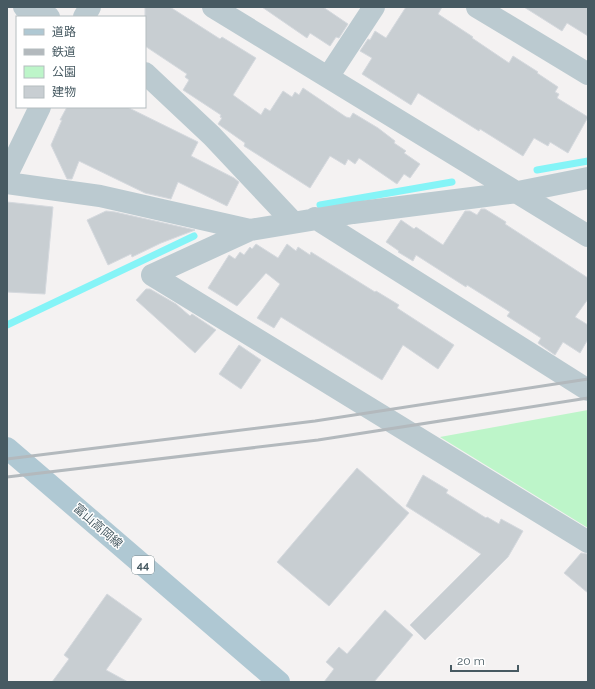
<svg xmlns="http://www.w3.org/2000/svg" width="595" height="689" font-family="Raleway,'Noto Sans JP',sans-serif">
<style>
.green{fill:#bdf5c9}
.lines{fill:none;stroke-linecap:round;stroke-linejoin:round}
.stream{stroke:#85f4f7;stroke-width:7}
.building{fill:#c8ced2;stroke:#d5d9de}
.minor{stroke:#bbcad0;stroke-width:22}
.major{stroke:#afc8d3;stroke-width:22}
.rail{stroke:#b3b9bd;stroke-width:3}
.labels{text-anchor:middle;dominant-baseline:central;stroke-width:3;stroke-linejoin:round;paint-order:stroke}
.shield{fill:#fff;stroke:#7e8c91;stroke-width:1}
.shield-label{font-size:11px;font-weight:bold;fill:#475a62}
.street-label{font-size:12px;fill:#475a62;stroke:#fff}
</style>
<rect width="100%" height="100%" fill="#f4f2f2"/>
<path class="green" d="M588,410V528L440,437Z"/>
<g class="lines">
<path class="stream" d="M537,170L588,161
M320,205L452,182
M7,325L194,236"/>
</g>
<path class="building" d="M145,7H170L220,39L222,37L256,58L233,95L261,115L265,108L270,111L283,91L292,97L295,92L299,95L303,88L346,117L350,118L353,113L378,128L395,141L394,143L406,151L404,153L420,164L410,178L404,174L397,184L359,158L355,164L348,159L345,165L330,156L310,188L244,146L245,143L218,124L222,118L220,117L221,115L183,90L189,80L185,77L187,74L145,46Z
M262,7H323L348,24L339,38L336,37L330,46L310,33L307,38Z
M406,7H442L438,14L473,37L472,38L509,63L513,56L538,72L537,73L558,87L555,92L559,94L557,98L588,117L568,153L550,142L548,146L534,138L523,156L480,129L479,131L418,93L411,105L362,74L372,58L360,51L368,39L370,40L375,31L386,38Z
M524,7H588V36L567,23L562,31Z
M67,107H127L198,142L191,156L234,178L239,182L227,206L178,182L171,199L145,193L79,161L72,179H67L51,145L62,120H60Z
M7,202L53,207L45,294L7,292Z
M481,209H485L506,222L505,224L588,278V299L575,317L588,325V339L580,353L563,342L555,355L538,343L541,338L507,316L510,312L467,285L466,287L416,255L413,261L398,252L399,251L386,242L401,220L414,229L416,227L443,245L465,211H470L477,215Z
M106,211L115,212L195,230L161,243L132,257L131,254L108,265L87,220Z
M256,244L278,258L287,244L296,251L298,247L310,255L311,252L375,292L376,291L399,305L397,308L454,345L438,369L403,345L382,380L281,317L274,328L257,318L280,284L266,273L237,306L208,288L229,255L235,259L240,252L244,255L250,247L252,249Z
M146,289H150L176,304L190,316L192,314L216,330L195,353L136,300Z
M239,345L261,360L241,389L219,374Z
M357,468L409,513L329,606L277,562Z
M423,475L448,490L446,493L486,518L487,517L499,524L501,519L523,531L508,557L425,640L410,625L481,554L406,506Z
M581,553L588,554V593L564,573Z
M107,594L142,619L106,670L128,682H52L69,659L64,655Z
M385,610L413,635L374,682H324L334,669L326,662L339,647L347,654Z"/>
<g class="lines">
<path class="minor" d="M24,7L49,17
M213,7L588,236
M477,7L588,74
M84,17L90,7
M145,73L212,136L293,222
M328,77L374,7
M7,175L40,107
M7,183L100,196L250,230
M315,218L588,390
M152,275L588,542
M152,275L250,230L353,213L518,192L588,178"/>
<path class="major" d="M7,448L279,682"/>
<path class="rail" d="M7,459L315,421L588,379
M7,477L318,440L588,398"/>
</g>
<g class="labels">
<rect class="shield" x="132" y="556" width="22" height="18" rx="3"/>
<g class="shield-label">
<text x="143" y="565">44</text>
</g>
<g class="street-label">
<text transform="translate(98 526) rotate(41)">富山高岡線</text>
</g>
</g>
<rect width="595" height="689" fill="none" stroke="#475a62" stroke-width="16"/>
<rect x="16" y="16" width="130" height="92" fill="#ffffff" stroke="#b5bdc0"/>
<rect x="24" y="29" width="20" height="6" fill="#afc8d3" stroke="#b5bdc0"/>
<text x="52" y="36" font-size="12" fill="#475a62">道路</text>
<rect x="24" y="49" width="20" height="6" fill="#b3b9bd" stroke="#b5bdc0"/>
<text x="52" y="56" font-size="12" fill="#475a62">鉄道</text>
<rect x="24" y="66" width="20" height="12" fill="#bdf5c9" stroke="#b5bdc0"/>
<text x="52" y="76" font-size="12" fill="#475a62">公園</text>
<rect x="24" y="86" width="20" height="12" fill="#c8ced2" stroke="#b5bdc0"/>
<text x="52" y="96" font-size="12" fill="#475a62">建物</text>
<path d="M451 665v6h67v-6" fill="none" stroke="#475a62" stroke-width="2"/>
<text x="457" y="665" font-size="12" fill="#475a62" stroke="#ffffff" stroke-width="3" paint-order="stroke">20 m</text>
</svg>
